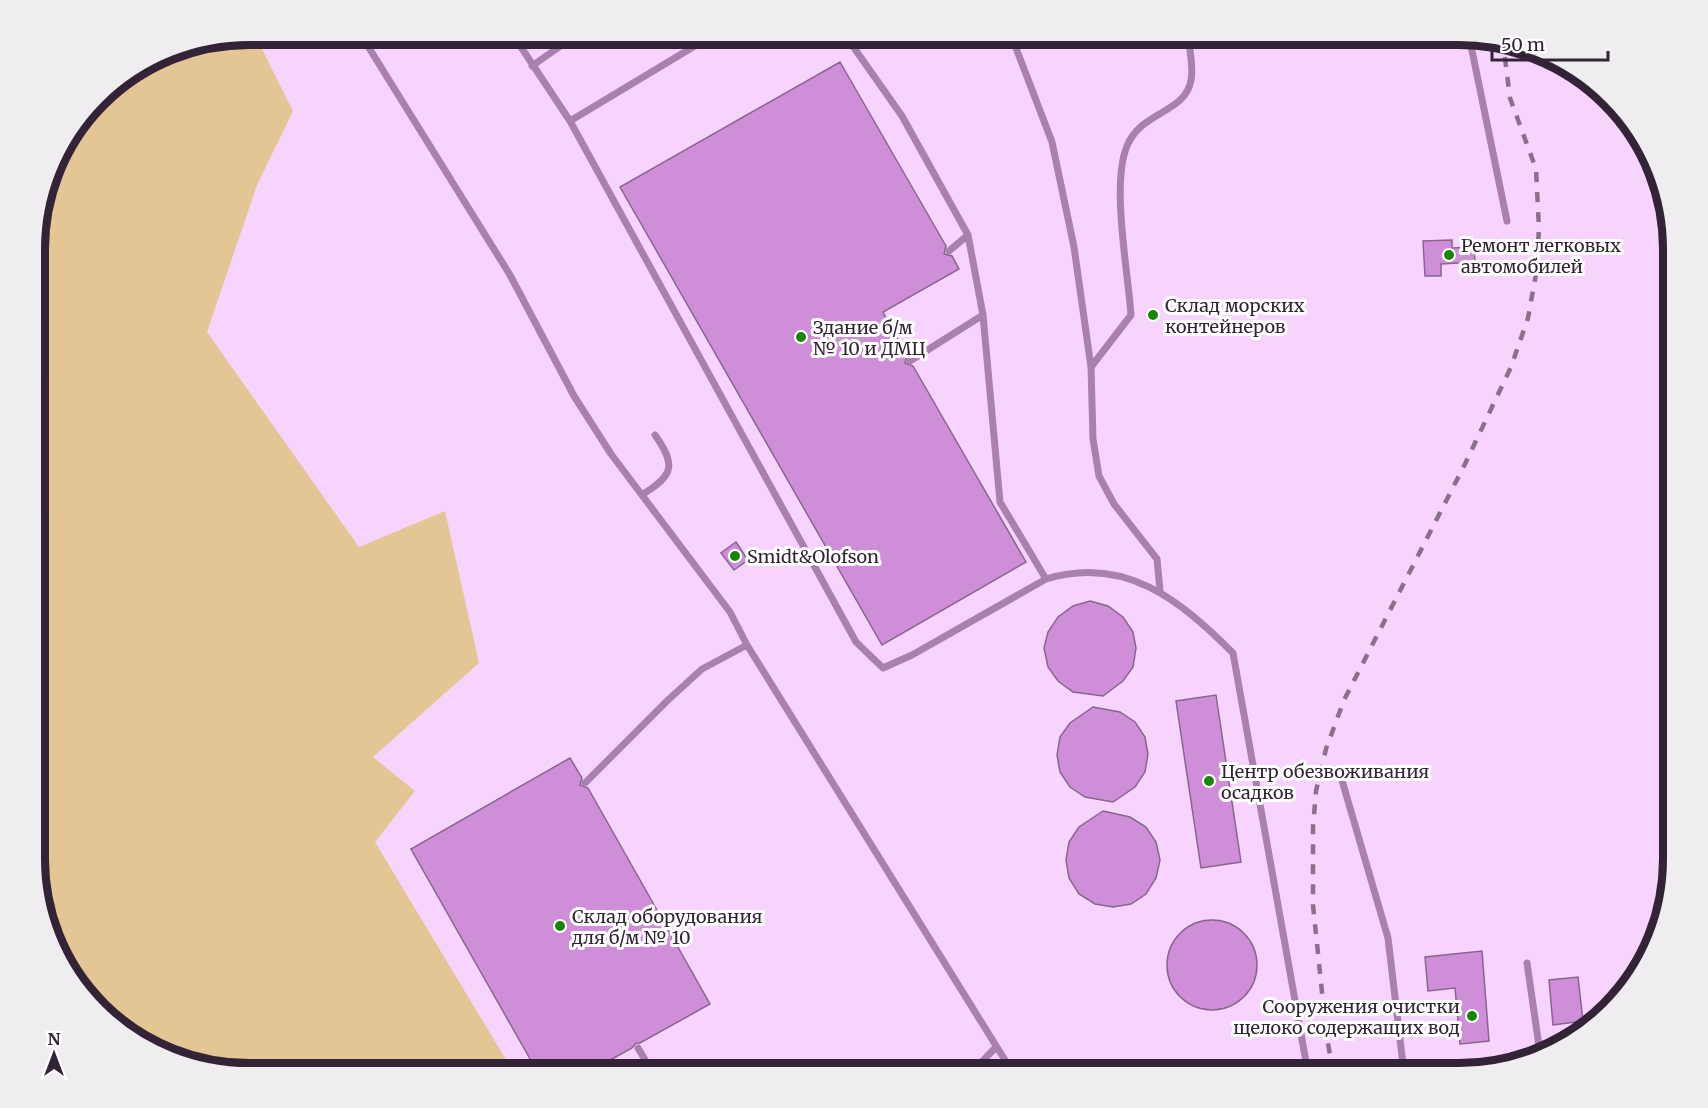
<svg xmlns="http://www.w3.org/2000/svg" width="1708" height="1108" font-family="Merriweather,serif">
<style>
.green{fill:#e3c693}
.building{fill:#ce8fd8;stroke:#8a6491;stroke-width:1.5}
.lines{fill:none;stroke-linecap:round;stroke-linejoin:round}
.service{stroke:#a980b0;stroke-width:7}
.rail{stroke:#89718e;stroke-width:4.5;stroke-dasharray:10 10;stroke-linecap:butt}
.poi-dot{fill:#158701;stroke:#fff;stroke-width:2}
.labels{text-anchor:middle;dominant-baseline:central;stroke-width:6;stroke-linejoin:round;paint-order:stroke}
.poi-label{font-size:18px;fill:#332336;stroke:#fff;text-anchor:start}
.rim{fill:none;stroke:#332336;stroke-width:8}
</style>
<rect width="100%" height="100%" fill="#f7d4fd"/>
<path class="green" d="M249,35H255L293,111L257,185L207,332L359,547L445,511L479,663L373,757L415,791L375,842L514,1073H248L180,1062L129,1037L63,967L36,887V221L57,154L107,88L167,51Z"/>
<path class="building" d="M840,62L946,246L944,254L952,256L959,269L883,312L907,356L905,363L913,366L1026,562L882,645L620,187Z
M1452,240V248L1474,247L1475,262L1441,264V276H1425L1423,241Z
M736,542L748,560L734,570L721,553Z
M1090,601L1108,606L1123,617L1133,632L1136,648L1133,667L1123,681L1103,696L1073,692L1058,681L1048,667L1044,648L1048,632L1058,617L1073,606Z
M1216,695L1241,862L1201,868L1176,701Z
M1093,707L1120,712L1135,722L1145,737L1148,754L1145,772L1135,787L1113,802L1085,797L1070,787L1060,772L1057,755L1060,737L1070,723Z
M570,758L582,778L580,785L588,788L710,1004L640,1043H636L632,1048L587,1073H538L411,849Z
M1103,811L1130,817L1146,827L1156,842L1160,860L1156,878L1146,894L1131,904L1113,907L1095,904L1079,894L1069,878L1066,860L1069,842L1079,827Z
M1167 965a45 45 0 1 1 90 0a45 45 0 1 1-90 0Z
M1482,951L1489,1041L1460,1044L1455,988L1428,991L1425,957Z
M1578,977L1583,1021L1553,1025L1549,980Z"/>
<g class="lines">
<path class="service" d="M361,35L510,275L574,396L611,454L730,612L747,645L1013,1073
M513,35L570,121L856,642L883,668L912,655L1046,579C1125,555 1180,600 1233,653L1308,1073
M845,35L902,116L968,235L983,315L1000,502L1046,579
M1011,35L1052,142L1074,247L1091,367L1093,439L1099,476L1114,504L1157,559L1160,590
M1322,35L1346,38L1425,35
M1469,36L1507,221
M532,66L576,35
M570,121L713,35
M949,251L968,235
M910,361L983,315
M1091,367L1131,315C1128,271 1111,184 1127,146C1141,111 1186,113 1191,80C1194,67 1189,48 1188,35
M643,494C674,475 676,465 655,435
M1341,777L1388,938L1404,1073
M585,783L668,700L702,669L747,645
M1527,963L1540,1053
M638,1048L653,1073
M971,1073L996,1047"/>
<path class="rail" d="M1333,1073L1326,1031L1313,905V827L1316,791L1326,749L1344,700L1465,464L1511,367L1528,318L1536,274L1539,229L1536,169L1510,98L1503,42"/>
</g>
<g class="poi-dot">
<circle cx="1449" cy="255" r="6"/>
<circle cx="1153" cy="315" r="6"/>
<circle cx="801" cy="337" r="6"/>
<circle cx="735" cy="556" r="6"/>
<circle cx="1209" cy="781" r="6"/>
<circle cx="560" cy="926" r="6"/>
<circle cx="1472" cy="1016" r="6"/>
</g>
<g class="labels">
<g class="poi-label">
<text x="1461" y="245">Ремонт легковых<tspan x="1461" dy="21">автомобилей</tspan></text>
<text x="1165" y="305">Склад морских<tspan x="1165" dy="21">контейнеров</tspan></text>
<text x="813" y="327">Здание б/м<tspan x="813" dy="21">№ 10 и ДМЦ</tspan></text>
<text x="747" y="556">Smidt&amp;Olofson</text>
<text x="1221" y="771">Центр обезвоживания<tspan x="1221" dy="21">осадков</tspan></text>
<text x="572" y="916">Склад оборудования<tspan x="572" dy="21">для б/м № 10</tspan></text>
<text x="1460" y="1006" text-anchor="end">Сооружения очистки<tspan x="1460" dy="21">щелоко содержащих вод</tspan></text>
</g>
</g>
<path d="M0 0H1708V1108H0ZM249 45H1459A204 204 0 0 1 1663 249V859A204 204 0 0 1 1459 1063H249A204 204 0 0 1 45 859V249A204 204 0 0 1 249 45Z" fill="#efedef" fill-rule="evenodd"/>
<path class="rim" d="M249 45H1459A204 204 0 0 1 1663 249V859A204 204 0 0 1 1459 1063H249A204 204 0 0 1 45 859V249A204 204 0 0 1 249 45Z"/>
<g transform="translate(54 1054)" stroke="#ffffff" stroke-width="4.5" paint-order="stroke">
<path d="M0-4.5L10 22L0 15L-10 22Z" fill="#332336"/>
<text y="-9" font-size="16" font-weight="bold" text-anchor="middle" fill="#332336">N</text>
</g>
<path d="M1492 51v9h116v-9" fill="none" stroke="#332336" stroke-width="3"/>
<text x="1501" y="51" font-size="18" fill="#332336" stroke="#ffffff" stroke-width="4.5" paint-order="stroke">50 m</text>
</svg>
